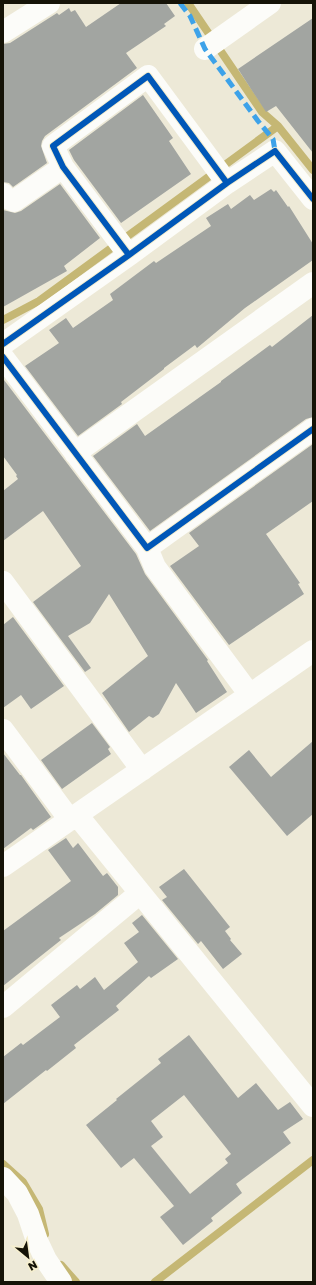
<svg xmlns="http://www.w3.org/2000/svg" width="316" height="1285" font-family="'Golos Text',sans-serif">
<style>
.lines{fill:none;stroke-linecap:round;stroke-linejoin:round}
.stream{stroke:#c5b774;stroke-width:8}
.building{fill:#a2a5a1;fill-rule:evenodd}
.minor{stroke:#fcfcf9;stroke-width:22}
.quiet{stroke:#3da2e9;stroke-width:5;stroke-dasharray:10 5;stroke-linecap:butt}
.cycleway-casing{stroke:#f6efce;stroke-width:8}
.cycleway{stroke:#0057b8;stroke-width:6}
</style>
<rect width="100%" height="100%" fill="#ede9d7"/>
<g class="lines">
<path class="stream" d="M188,3L262,112L278,126L313,170
M3,320L39,301L278,126
M3,1164L23,1182L39,1209L45,1234
M61,1265L76,1282
M155,1282L313,1160"/>
</g>
<path class="building" d="M121,3H166L175,16L164,24L166,26L126,53L137,68L45,136L42,141L41,146L47,163L13,187L9,183L3,182V44L10,43L57,13L59,15L69,8L71,12L75,10L86,27Z
M313,18V153L276,106L266,112L238,69Z
M143,95L173,138L169,141L191,174L121,223L74,160L69,150Z
M60,184L100,238L64,266L67,271L3,307V210L15,213L21,211Z
M271,189L274,192L276,190L288,207L289,206L313,244V260L245,308L197,348L195,345L164,368V369L121,402L122,404L78,436L25,366L59,343L49,330L66,318L73,328L113,300L110,294L154,261L156,263L211,226L206,218L228,204L231,209L250,195L254,200Z
M313,315V417L306,419L150,531L93,456L137,424L145,436L221,382V381L270,345L272,347Z
M4,380L136,554L145,574L208,660L207,661L227,692L196,713L176,683L159,714L153,718L149,716L129,732L102,693L148,656L109,594L90,623L68,636L91,668L85,672L33,602L81,566L43,511L3,541V491L18,479L16,476L17,475L3,456V381Z
M313,444V501L266,534L300,583L298,584L304,594L229,645L170,566L199,546L189,533Z
M13,617L64,686L31,709L21,695L3,708V625Z
M92,723L110,747L108,749L111,754L62,789L41,760Z
M313,741V814L287,836L229,767L249,750L271,777Z
M3,753L20,775H21L51,817L33,830L31,828L3,849Z
M66,838L73,848L78,843L103,876L107,873L118,887V895L95,914L59,938L61,940L3,986V931L71,881L48,850Z
M184,869L230,927L225,931L231,939L230,940L242,954L223,969L201,941L198,944L162,900L167,897L159,887Z
M142,915L178,959L151,978L149,976L116,1006L119,1010L74,1045L76,1048L47,1071L46,1070L3,1104V1057L21,1043L23,1045L60,1017L51,1005L77,985L80,989L95,977L104,990L138,962L124,943L139,932L132,923Z
M189,1035L238,1098L256,1083L278,1110L290,1102L303,1119L283,1132L291,1143L236,1184L242,1193L211,1218L213,1221L183,1245L160,1217L174,1206L134,1158L121,1168L86,1125L117,1100L116,1099L161,1063L158,1059ZM184,1095L231,1154L225,1159L228,1163L190,1194L151,1146L163,1137L151,1121Z"/>
<g class="lines">
<path class="minor" d="M3,32L49,3
M205,49L270,3
M3,194L5,197L14,201L63,167
M129,255L63,167L53,146L148,76L227,183
M3,344L129,255L227,183L275,151L313,199
M3,357L147,548L313,429
M75,453L313,283
M147,548L155,567L250,695
M3,582L142,770
M3,730L70,820
M77,815L313,1106
M3,866L313,651
M3,1007L140,893
M3,1178L17,1193L28,1214L37,1241L46,1260L61,1282"/>
<path class="quiet" d="M180,3L190,16L205,49L258,121L273,139L275,151"/>
<defs>
<path id="cycleway" d="M129,255L63,167L53,146L148,76L227,183
M3,344L129,255L227,183L275,151L313,199
M3,357L147,548L313,429"/>
</defs>
<use href="#cycleway" class="cycleway-casing"/>
<use href="#cycleway" class="cycleway"/>
</g>
<rect width="316" height="1285" fill="none" stroke="#151307" stroke-width="8"/>
<g transform="translate(28 1257) rotate(151)" stroke="#f6efce" stroke-width="3" paint-order="stroke">
<path d="M0-3L7 15L0 10L-7 15Z" fill="#151307"/>
<text y="-6" font-size="11" font-weight="bold" text-anchor="middle" fill="#151307">N</text>
</g>
</svg>
